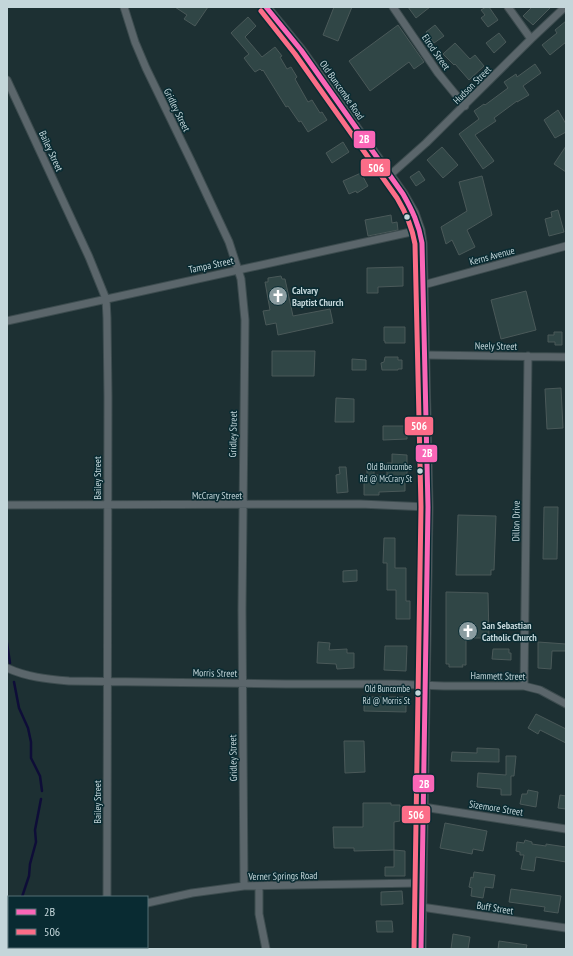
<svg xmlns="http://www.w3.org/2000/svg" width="573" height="956" font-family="'PT Sans Narrow',sans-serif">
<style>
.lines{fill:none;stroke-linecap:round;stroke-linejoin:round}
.stream{stroke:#0e0d38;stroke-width:2.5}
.building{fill:#304646;stroke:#4a5959}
.minor-casing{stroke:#3d4c4f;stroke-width:9}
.tertiary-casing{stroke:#3d4c4f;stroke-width:11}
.minor{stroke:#5b666b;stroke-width:7}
.tertiary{stroke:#5b666b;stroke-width:9}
.bus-1-casing{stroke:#092b32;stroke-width:8}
.bus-2-casing{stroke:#092b32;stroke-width:8}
.bus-1{stroke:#fa66b7;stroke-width:5}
.bus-2{stroke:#fb6d88;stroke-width:5}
.bus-dot{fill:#c4d6da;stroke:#092b32;stroke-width:1.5}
.labels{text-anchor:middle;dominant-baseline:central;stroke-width:3;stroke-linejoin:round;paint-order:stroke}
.bus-label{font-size:9px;fill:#c4d6da;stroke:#092b32;text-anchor:end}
.street-label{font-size:10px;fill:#c4d6da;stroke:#092b32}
.poi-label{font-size:10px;font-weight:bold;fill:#c4d6da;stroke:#092b32;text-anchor:start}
.line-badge{stroke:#092b32;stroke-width:1.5}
.badge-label{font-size:11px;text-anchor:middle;font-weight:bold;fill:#fff}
</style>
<rect width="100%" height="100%" fill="#1d3033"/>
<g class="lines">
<path class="stream" d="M7,643L10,663
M14,682L19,708L28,728L31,742V758L40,776L42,791
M22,897L29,876L30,864L36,842L35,830L41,799
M13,949V947"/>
</g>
<path class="building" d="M175,7H208L195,26L184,19L187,15Z
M334,7H352L338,41L323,35Z
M408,7H430L416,18Z
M486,7H489L498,20L488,27L481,18L485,15L481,10Z
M532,7H551L533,25L523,16Z
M248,17L256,26L245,37L262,57L275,47L282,56L280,57L287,69L291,67L297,77L295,79L308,102L312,100L320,113L322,112L327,120L308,132L301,121L299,122L288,106L286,107L263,70L262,71L260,69L255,72L250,66L244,58L249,54L231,33Z
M566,21V42L550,55L542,45L557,33L555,30Z
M398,25L424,62L414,69L409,62L370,91L349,61Z
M435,25L444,36L434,43L426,32Z
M499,33L506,42L494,53L486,43Z
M455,43L470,59L475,55L484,66L469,80L455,64L454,65L443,54Z
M535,64L541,73L523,86L529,95L517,102V101L494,118L496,121L475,135L494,161L483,169L459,134L479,119L474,111L484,104L485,105L508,88L504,82L516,74L517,77Z
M558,110L566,124V132L555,138L544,120Z
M343,142L349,152L332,163L326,153Z
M566,146V172L554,164Z
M442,147L458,165L443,178L427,160Z
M419,171L425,180L416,186L410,177Z
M361,173L368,186L357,193L356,191L349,194L343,181Z
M482,176L492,215L467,230L475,247L459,255L452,240L446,244L441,227L467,211L459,182Z
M558,210L564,232L549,236L545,219L552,217L551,212Z
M391,215L392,223L397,222L398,230L368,236L365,220Z
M403,267V286L378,287V293H367V268Z
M281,276L282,279H285L293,316L330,309L333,323L278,335L276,323L266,325L263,311L270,310L265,282H268V278Z
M526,291L536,330L501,339L491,300Z
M384,327H405V343H385V341H384Z
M554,332H562V345H555V342H548V335H554Z
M272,351H315L314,376H272Z
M385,357H398V360H402V369H398V370H382L381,363L384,362Z
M352,359L366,360V370H352Z
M561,388L563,428L547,429L545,389Z
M336,398L354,399V422H335Z
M383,426H407V439L383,440Z
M392,454L407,455V480H405V491L379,492V495H364V475H367V470H374V475H387V463H392Z
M339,467H346L348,492L337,493L336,475L340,474Z
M544,507H558L557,559H543Z
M458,515L496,516L494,570H491V575H456Z
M384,538H395V568H406V601H410V619H396V590H387V563H383Z
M357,570V581L343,582V571Z
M446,592L488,593L489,638H466V665H462L463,667H449V664H446Z
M318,642L330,643L329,650L347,649V653H354V668L337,669L336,664L317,663Z
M538,642L566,644V651H552L551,669L538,668Z
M385,646H407L406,671L384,670Z
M493,649H509V653H511V660L492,659Z
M364,697H406V712L364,711Z
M536,714L566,729V743L540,730L538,734L528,728Z
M344,741H364L365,772L345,773Z
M477,748L499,749V762L451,761L452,752L477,753Z
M506,756H516L514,776H511V795H501V789L477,787L478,773L506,775Z
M528,790L538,792L536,807L520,804L522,794H527Z
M560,795L566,796V809L558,808Z
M363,803H391V805H400V821L394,822V850L354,851V848H334L333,827H363Z
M445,823L487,831L483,851L473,849L472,854L440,848Z
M525,840L532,842V844L546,846V844L566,847V862L536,857L534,871L521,869L524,855H520V852L516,851L517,842L524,843Z
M394,850L405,851V876H385V867H394Z
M474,872L495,875L493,888L485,887L483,898L471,896L472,888L469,887L471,877L473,878Z
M511,889L561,896L558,913L544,911L545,907L509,902Z
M402,891L403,904L381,905V892Z
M376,921H392L393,932H377Z
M453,934L470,937L468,949H451Z
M499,941L527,945L526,949H498Z"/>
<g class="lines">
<defs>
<path id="minor" d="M124,7L135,42L146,68L192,163L229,242L241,279L245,320L242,610L244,886
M393,7L438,73L465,106
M508,7L531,39
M7,80L89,257L106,299L107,318L108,397L107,897
M390,175L426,143L531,39L565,7
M423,285L566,246
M7,321L420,230
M425,355L566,357
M7,505L360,504L428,507
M7,668C27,677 46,679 69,681L286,684H394L444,686H524L540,690L566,704
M524,686L528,356
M423,807L566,829
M259,886V914L266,949
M147,903L192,893L244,886L421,883
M421,907L566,928
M7,941L9,940"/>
<path id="tertiary" d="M266,7L301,50L403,194L414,213L420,230L422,243L423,285L428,507L421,949"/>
</defs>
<use href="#minor" class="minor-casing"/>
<use href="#tertiary" class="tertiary-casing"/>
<use href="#minor" class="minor"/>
<use href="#tertiary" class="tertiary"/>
<defs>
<path id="bus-1" d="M266,7L301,50L403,194C412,210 419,224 422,243L428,507L421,949"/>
<path id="bus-2" d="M261,11L295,54L397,198C406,213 412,226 415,244L421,507L414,949"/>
</defs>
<use href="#bus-1" class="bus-1-casing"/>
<use href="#bus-2" class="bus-2-casing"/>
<use href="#bus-1" class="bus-1"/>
<use href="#bus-2" class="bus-2"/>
</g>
<defs>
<symbol id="church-disc" viewBox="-11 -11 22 22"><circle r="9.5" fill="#8a9ca0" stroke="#092b32"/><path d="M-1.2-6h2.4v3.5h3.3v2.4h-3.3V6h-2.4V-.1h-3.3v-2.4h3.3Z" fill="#fff"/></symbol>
</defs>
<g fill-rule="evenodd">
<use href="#church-disc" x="267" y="285" width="22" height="22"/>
<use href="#church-disc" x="457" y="620" width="22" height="22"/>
</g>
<g class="bus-dot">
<circle cx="407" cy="217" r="3.5"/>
<circle cx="420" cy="471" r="3.5"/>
<circle cx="418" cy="693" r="3.5"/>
</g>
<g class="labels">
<g class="bus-label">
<text x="412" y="466">Old Buncombe<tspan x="412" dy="12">Rd @ McCrary St</tspan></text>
<text x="410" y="688">Old Buncombe<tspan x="410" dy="12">Rd @ Morris St</tspan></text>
</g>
<g class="street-label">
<text transform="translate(436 52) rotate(55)">Elrod Street</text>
<text transform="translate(472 85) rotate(-45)">Hudson Street</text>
<text transform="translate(342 90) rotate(55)">Old Buncombe Road</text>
<text transform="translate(177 110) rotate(64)">Gridley Street</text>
<text transform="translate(51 151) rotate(65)">Bailey Street</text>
<text transform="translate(492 256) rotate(-15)">Kerns Avenue</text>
<text transform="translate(211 265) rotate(-12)">Tampa Street</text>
<text transform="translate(496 346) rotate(1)">Neely Street</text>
<text transform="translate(233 434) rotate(-89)">Gridley Street</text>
<text transform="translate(97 478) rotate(-90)">Bailey Street</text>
<text x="217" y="495">McCrary Street</text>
<text transform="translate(516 521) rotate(-89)">Dillon Drive</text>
<text transform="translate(215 673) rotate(1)">Morris Street</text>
<text transform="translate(498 676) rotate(1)">Hammett Street</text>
<text transform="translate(233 758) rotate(-91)">Gridley Street</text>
<text transform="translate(97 802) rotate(-90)">Bailey Street</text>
<text transform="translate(496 808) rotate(9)">Sizemore Street</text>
<text transform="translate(283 876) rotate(-1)">Verner Springs Road</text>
<text transform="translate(495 908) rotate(9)">Buff Street</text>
</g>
<g class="poi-label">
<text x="292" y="290">Calvary<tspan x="292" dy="12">Baptist Church</tspan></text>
<text x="482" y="625">San Sebastian<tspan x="482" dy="12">Catholic Church</tspan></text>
</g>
</g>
<g class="line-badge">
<rect x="353" y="130" width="23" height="19" rx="4" fill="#fa66b7"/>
<rect x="360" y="158" width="31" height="19" rx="4" fill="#fb6d88"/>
<rect x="404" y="416" width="30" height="20" rx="4" fill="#fb6d88"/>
<rect x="415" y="444" width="23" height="19" rx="4" fill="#fa66b7"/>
<rect x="412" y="774" width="23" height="19" rx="4" fill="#fa66b7"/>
<rect x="401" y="805" width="30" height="19" rx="4" fill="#fb6d88"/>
</g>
<g class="badge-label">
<text x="364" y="143">2B</text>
<text x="376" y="172">506</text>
<text x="419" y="430">506</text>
<text x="427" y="457">2B</text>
<text x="424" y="788">2B</text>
<text x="416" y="819">506</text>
</g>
<rect width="573" height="956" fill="none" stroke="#c4d6da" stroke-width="16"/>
<rect x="8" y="896" width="140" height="52" fill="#092b32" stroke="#546f75"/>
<rect x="16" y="909" width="20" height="6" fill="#fa66b7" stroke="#546f75"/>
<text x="44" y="916" font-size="12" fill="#c4d6da">2B</text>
<rect x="16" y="929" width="20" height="6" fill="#fb6d88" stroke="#546f75"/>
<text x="44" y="936" font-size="12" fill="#c4d6da">506</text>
</svg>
